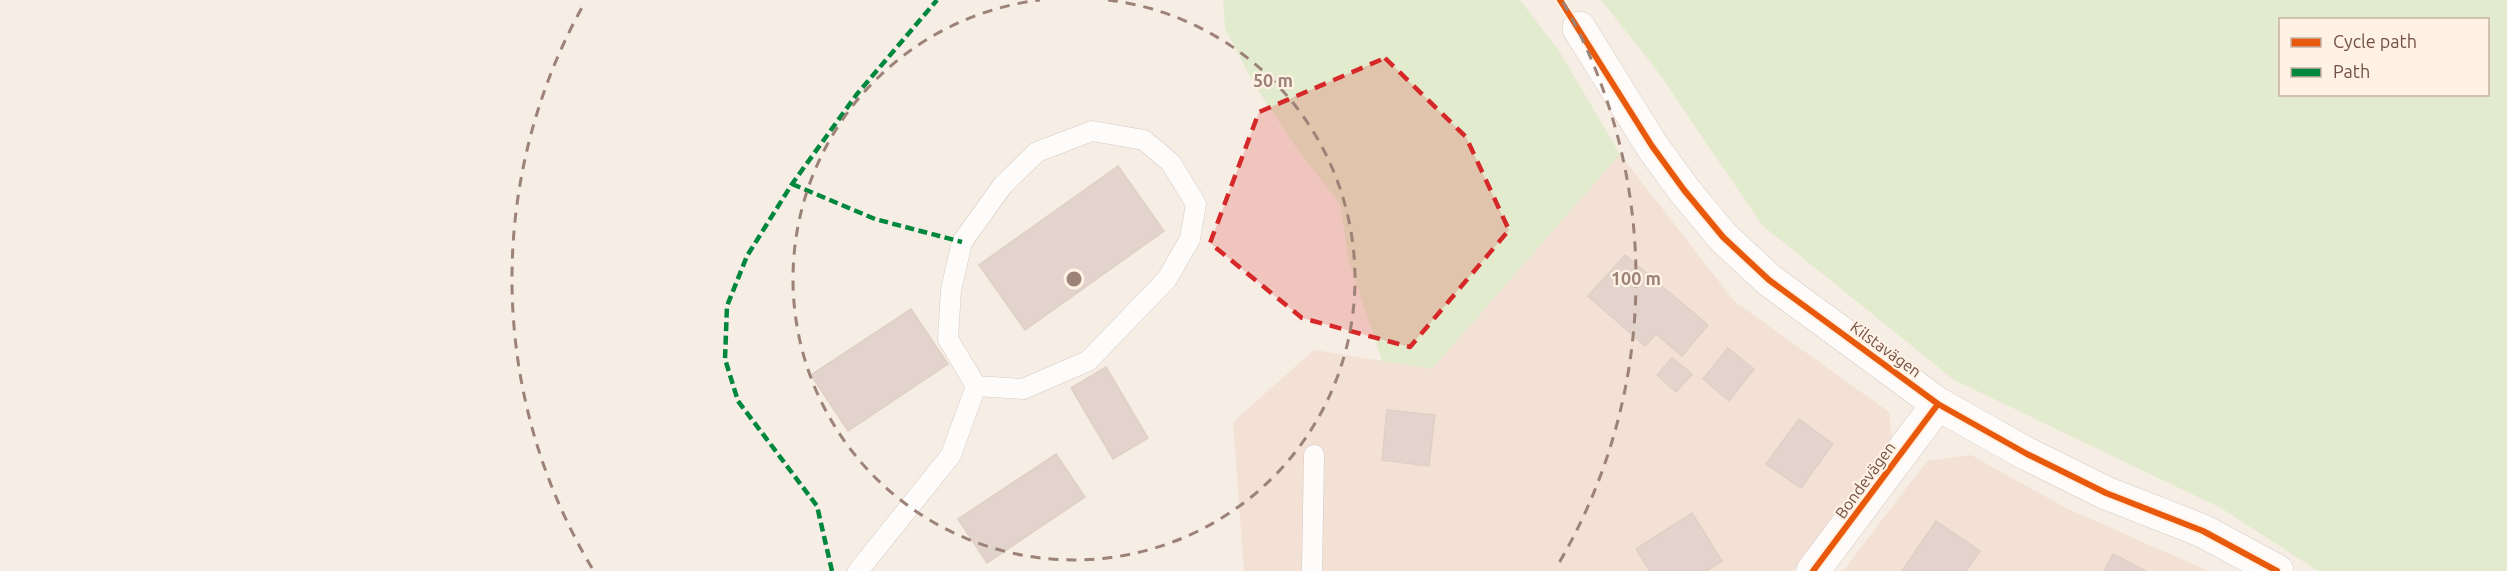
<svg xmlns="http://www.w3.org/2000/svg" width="2507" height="571" font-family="Ubuntu,sans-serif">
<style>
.residential{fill:#f2e1d4}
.green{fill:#e3ebce;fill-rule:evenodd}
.building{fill:#e2d4cc;stroke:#dfcfc7;stroke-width:1.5}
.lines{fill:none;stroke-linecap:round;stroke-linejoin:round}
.lane-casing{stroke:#d7cac3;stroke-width:21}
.street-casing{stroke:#d7cac3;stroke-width:34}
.lane{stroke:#fefcfb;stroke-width:20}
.street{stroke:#fefcfb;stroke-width:33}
.quiet{stroke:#00873e;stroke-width:4.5;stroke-dasharray:9 4.5;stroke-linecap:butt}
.cycleway-casing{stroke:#fff1e4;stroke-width:10}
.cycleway{stroke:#e8590c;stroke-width:6}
.marked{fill:#d62828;fill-opacity:0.2;stroke:#d62828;stroke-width:4.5;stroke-dasharray:12 8;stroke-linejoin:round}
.ring{fill:none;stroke:#9c8277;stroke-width:3;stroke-dasharray:10 8}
.labels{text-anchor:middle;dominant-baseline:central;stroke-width:4.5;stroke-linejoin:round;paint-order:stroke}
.street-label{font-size:16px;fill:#735045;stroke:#fff1e4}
.centre{fill:#9c8277;stroke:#fff1e4;stroke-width:3}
.ring-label{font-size:18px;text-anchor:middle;font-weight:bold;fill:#9c8277;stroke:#fff1e4;stroke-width:4.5;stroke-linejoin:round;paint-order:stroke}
</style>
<rect width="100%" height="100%" fill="#f6ede4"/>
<path class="residential" d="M1620,154L1734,301L1889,412L1892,440L1793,571H1244L1233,422L1314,350L1432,369Z
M1971,455L2066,508L2208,571H1843L1927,461Z"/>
<path class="green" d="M1223,0H1520L1559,51L1620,154L1432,369L1382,361L1349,261L1340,204L1295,146L1254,84L1225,29Z
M1601,0H2507V571H2318L2221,508L1954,380L1762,225L1656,69ZM2280,20H2488V94H2280Z"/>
<path class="building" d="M1118,166L1164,231L1025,330L979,265Z
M1625,255L1708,325L1682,356L1656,334L1645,346L1588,296Z
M911,309L948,364L848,431L811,375Z
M1728,348L1754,369L1729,401L1703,379Z
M1672,358L1692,374L1676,392L1657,375Z
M1106,367L1148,438L1113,459L1071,388Z
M1387,410L1435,415L1429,466L1382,460Z
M1799,419L1833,444L1801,488L1766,464Z
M1056,454L1085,497L987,563L958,519Z
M1692,513L1722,561L1706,571H1650L1636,549Z
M1936,521L1980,551L1966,571H1902Z
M2113,554L2146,571H2104Z"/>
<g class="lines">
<defs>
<path id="lane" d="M1092,131L1144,140L1171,163L1196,204L1190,239L1167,279L1088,361L1023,389L976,386L948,339L951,290L962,242L1003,185L1037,152Z
M858,571L951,455L976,386
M1312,571L1314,455"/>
<path id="street" d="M1579,28L1652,146L1684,190L1723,237L1769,280L1938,404L2027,454L2106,493L2203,531L2277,571
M1813,571L1938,404"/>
</defs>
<use href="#lane" class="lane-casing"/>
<use href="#street" class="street-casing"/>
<use href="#lane" class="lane"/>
<use href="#street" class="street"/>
<path class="quiet" d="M792,184L875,219L962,242
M832,571L817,506L738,401L725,359L727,306L747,256L792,184L857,94L937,0"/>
<defs>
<path id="cycleway" d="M1560,0L1652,146L1684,190L1723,237L1769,280L1938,404L2027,454L2106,493L2203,531L2277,571
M1813,571L1938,404"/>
</defs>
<use href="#cycleway" class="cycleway-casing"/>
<use href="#cycleway" class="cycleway"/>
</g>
<path class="marked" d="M1385,58L1466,137L1509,230L1410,347L1302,318L1210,243L1259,112Z"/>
<g class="ring">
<path d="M1108 0A281 281 0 1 1 1040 0"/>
<path d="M592 568A562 562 0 0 1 585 2M1563 2A562 562 0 0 1 1556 568"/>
</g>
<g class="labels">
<g class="street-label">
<text transform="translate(1886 349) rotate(36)">Kilstavägen</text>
<text transform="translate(1865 480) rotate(-54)">Bondevägen</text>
</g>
</g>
<circle cx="1074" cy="279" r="9" class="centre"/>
<g class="ring-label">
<text x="1273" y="87">50 m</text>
<text x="1636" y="285">100 m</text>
</g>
<rect x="2279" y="18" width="210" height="78" fill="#fff1e4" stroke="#c7b1a4" stroke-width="1.5"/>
<rect x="2291" y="38" width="30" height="9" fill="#e8590c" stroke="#c7b1a4" stroke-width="1.5"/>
<text x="2333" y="48" font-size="18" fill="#735045">Cycle path</text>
<rect x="2291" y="68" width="30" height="9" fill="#00873e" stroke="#c7b1a4" stroke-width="1.5"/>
<text x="2333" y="78" font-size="18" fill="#735045">Path</text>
</svg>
